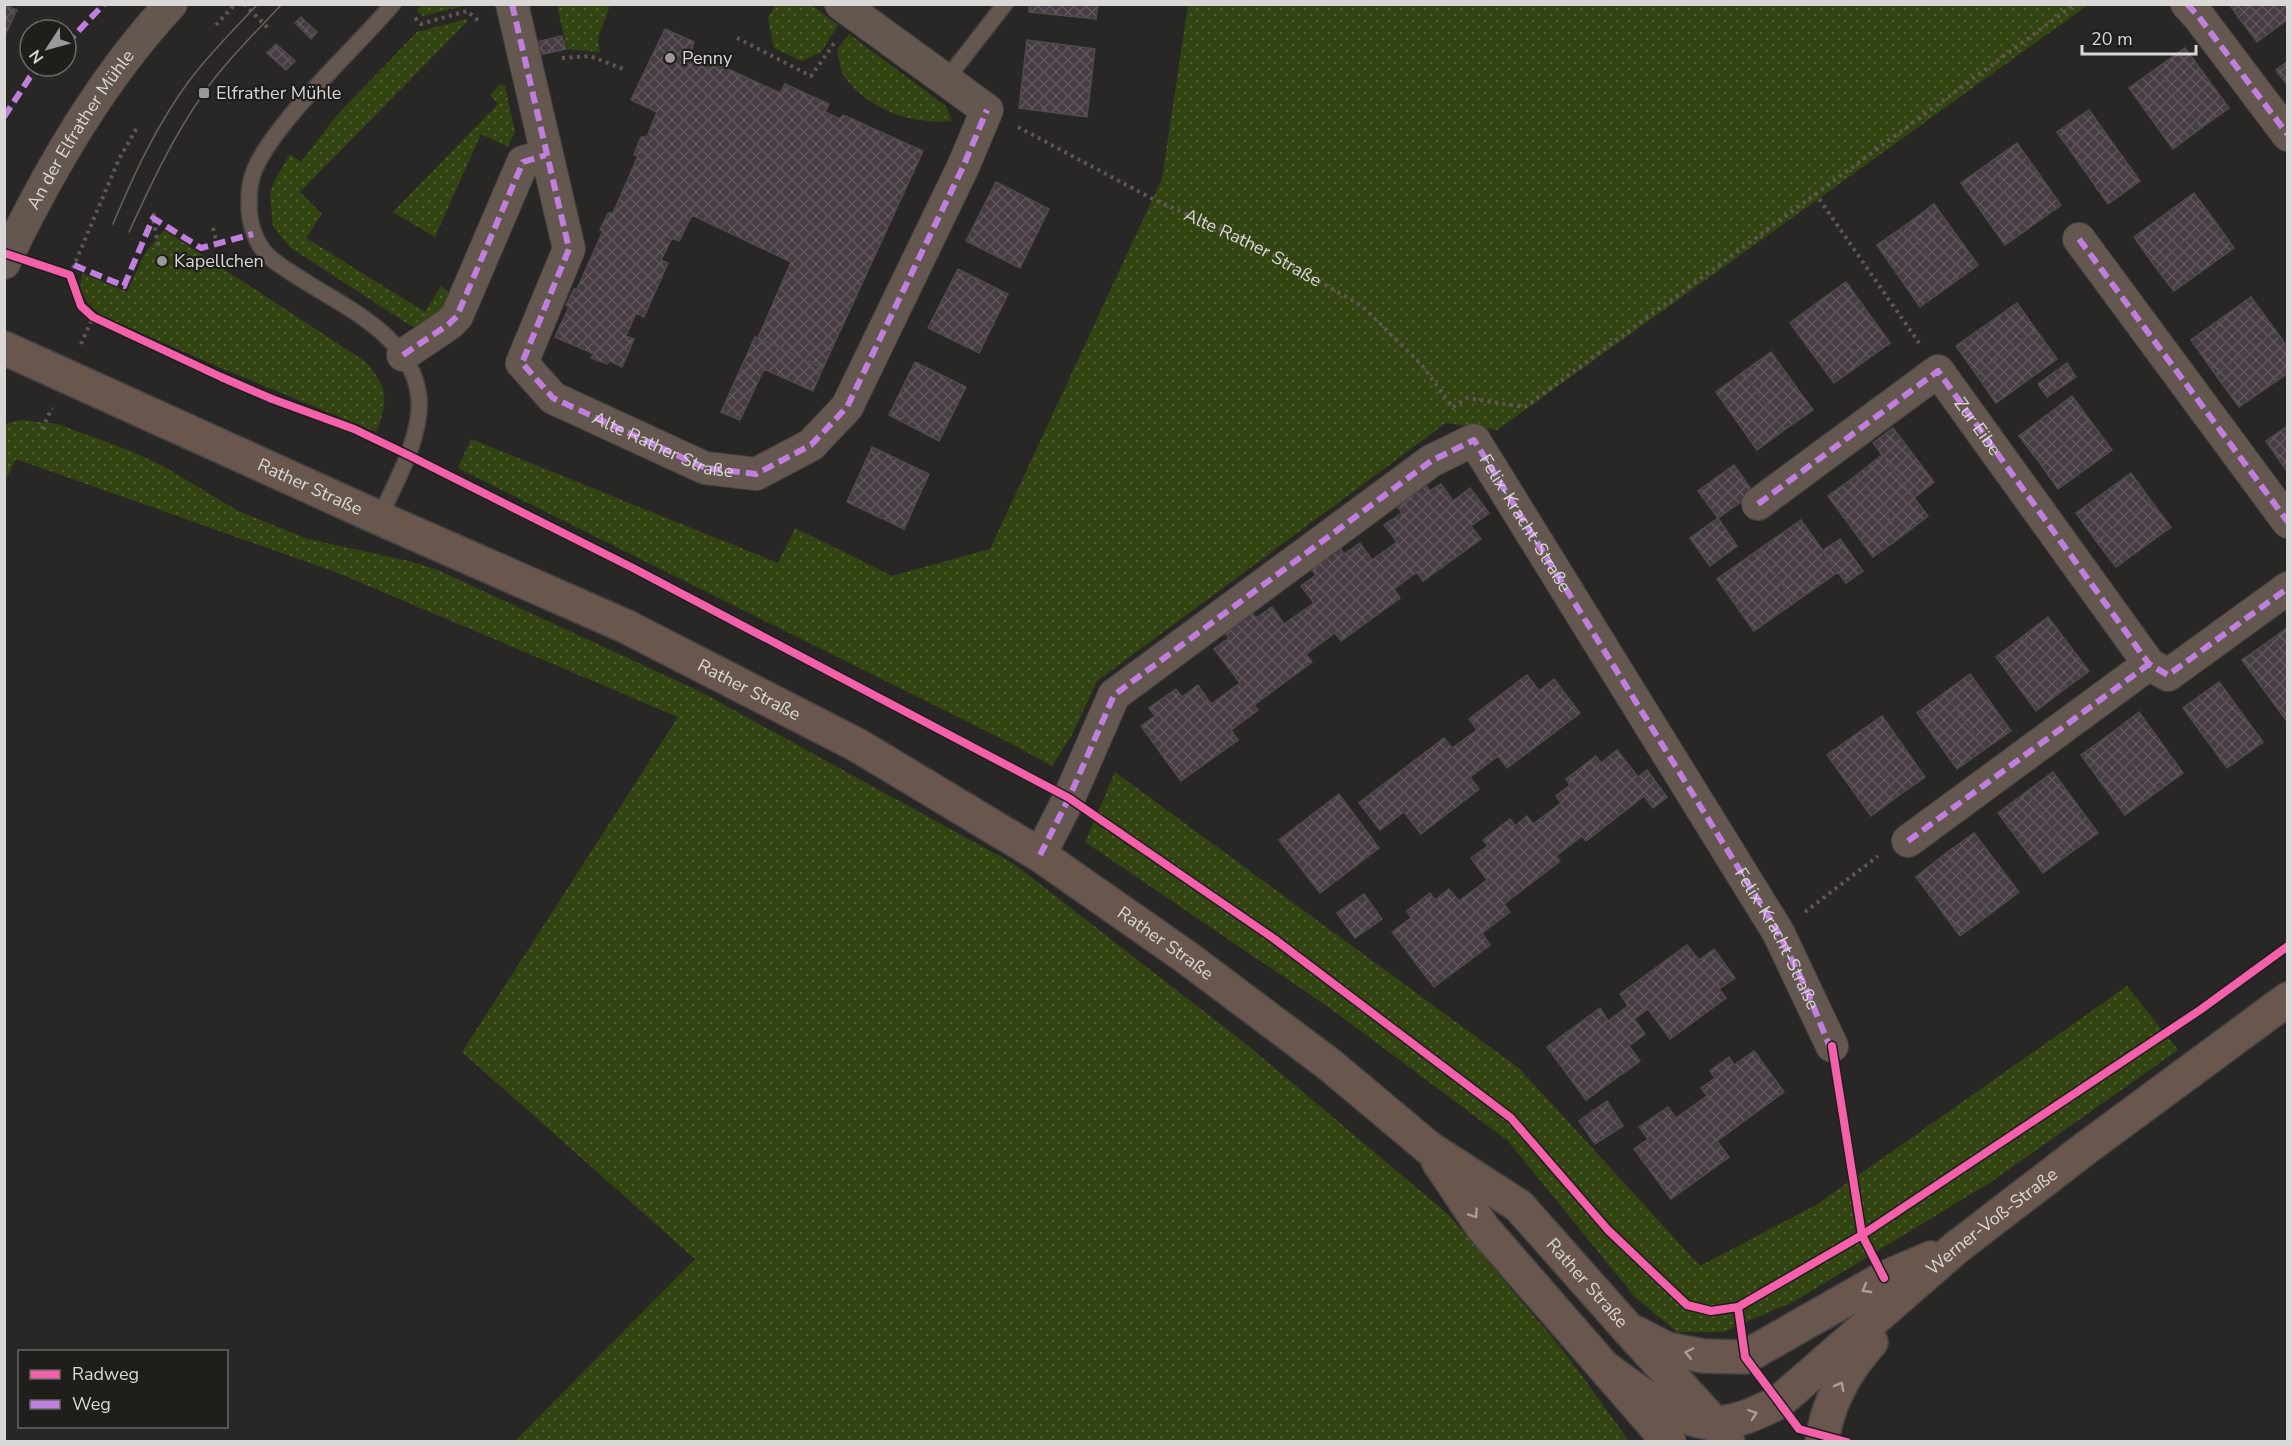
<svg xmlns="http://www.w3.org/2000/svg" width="2292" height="1446" font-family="'Nunito Sans',sans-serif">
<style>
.green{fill:url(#green-dots)}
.building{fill:url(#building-cross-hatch);stroke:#4d4b4b;stroke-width:1.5}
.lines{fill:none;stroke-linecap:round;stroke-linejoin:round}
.lane-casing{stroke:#444343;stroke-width:18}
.street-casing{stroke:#444343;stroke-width:34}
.secondary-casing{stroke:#444343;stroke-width:36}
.path{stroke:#605753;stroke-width:4;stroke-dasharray:3 4.5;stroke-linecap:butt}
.lane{stroke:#64574f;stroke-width:15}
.street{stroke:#64574f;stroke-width:32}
.secondary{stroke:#69574e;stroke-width:33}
.tram{stroke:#6a615c;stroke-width:1.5}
.quiet{stroke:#c07fdc;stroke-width:6;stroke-dasharray:12 6;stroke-linecap:butt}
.cycleway-casing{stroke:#201e1b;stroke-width:11}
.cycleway{stroke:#f560ab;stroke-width:8}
.oneway{stroke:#a79e99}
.poi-dot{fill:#9b9a98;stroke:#201e1b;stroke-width:2}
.labels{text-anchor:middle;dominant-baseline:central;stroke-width:4.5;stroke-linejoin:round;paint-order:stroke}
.poi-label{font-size:18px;fill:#d9d8d6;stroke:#201e1b;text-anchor:start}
.street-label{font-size:18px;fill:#d9d8d6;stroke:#201e1b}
</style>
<defs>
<pattern id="green-dots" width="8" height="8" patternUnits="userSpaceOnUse" patternTransform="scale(1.5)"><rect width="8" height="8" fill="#324411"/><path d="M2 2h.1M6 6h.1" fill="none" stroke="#4f5e33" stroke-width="1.8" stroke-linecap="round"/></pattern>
<pattern id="building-cross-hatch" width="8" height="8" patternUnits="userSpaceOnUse" patternTransform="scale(1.5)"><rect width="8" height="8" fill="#483c44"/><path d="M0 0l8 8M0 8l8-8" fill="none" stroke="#62575e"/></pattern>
</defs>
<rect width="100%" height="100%" fill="#292726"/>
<path class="green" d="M422,4H468V5L423,16L417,11Z
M776,4L812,5L838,25L821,52L802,61L774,48L768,18Z
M557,5H609C607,24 594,32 600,52L567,49Z
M1188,5H2088L1497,430L1446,423L1097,681L1073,733L1052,766L1008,742L458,468L471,439L778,563L795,528L892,576L990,549L1162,179Z
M466,19L468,21L300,192L322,214L306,238L425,312L441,286L451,295L452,305L422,326H411L291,248L282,238L273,226L270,196L273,183L290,154L301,162L337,115L417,32Z
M849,34L946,106L952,121C913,125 868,110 844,76C840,70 839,57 837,49Z
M500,84L505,86L515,132L508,147L481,134L435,237L393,212L498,104L490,95Z
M164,230L366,362C388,388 389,401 376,432L223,369L105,317C89,307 76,293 82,273L127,292L145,253Z
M21,420L58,424L133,452L163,466L238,511L308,539L413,562L440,571L699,691L1014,864L1246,1044L1449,1215L1567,1355L1629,1441H515L695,1259L462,1052L678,717L338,573L16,459L5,481V424Z
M1115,772L1520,1069L1700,1266L1816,1205L2127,986L2178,1050L1991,1182L1795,1301L1723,1332H1677L1635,1297L1508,1141L1334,1011L1085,842Z"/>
<path class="building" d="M1029,4H1098L1096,19L1029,12Z
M2229,4H2250L2236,14Z
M2250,4H2288V19L2257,42L2236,14Z
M4,5L17,10L4,37Z
M301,17L317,32L311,39L295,23Z
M665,29L694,42L691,52L780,93L785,84L829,104L825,112L840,119L843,115L923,151L823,368L758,338L791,262L692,215L679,241L672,238L661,260L668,263L644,317L636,313L626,336L634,339L622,367L610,361L607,364L591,358L594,354L555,337L569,307L566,305L574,289H577L603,231L600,230L608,213H613L638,156L634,155L641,137H647L657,112L631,100Z
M562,36L566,49L539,55L536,42Z
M1027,40L1095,49L1087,117L1019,108Z
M276,44L295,61L286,70L267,53Z
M2185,48L2229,108L2201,128L2157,68Z
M2288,61V86L2276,70Z
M2157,68L2201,128L2173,149L2129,88Z
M2089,110L2140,181L2108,204L2057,132Z
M2017,143L2061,205L2033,225L1989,163Z
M1989,163L2033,225L2005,245L1961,183Z
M996,182L1049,209L1020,268L966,241Z
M2194,193L2214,220L2153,264L2134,237Z
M1934,204L1978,265L1949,286L1906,225Z
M2214,220L2234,248L2174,291L2153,264Z
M1906,225L1949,286L1920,307L1877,245Z
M958,269L1008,294L979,353L928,328Z
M1846,282L1890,343L1862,363L1818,302Z
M2251,297L2276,331L2215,374L2191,340Z
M1818,302L1862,363L1834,383L1790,323Z
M2017,303L2037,331L1976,374L1956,346Z
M2037,331L2057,359L1996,403L1976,374Z
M2276,331L2288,348V373L2239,407L2215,374Z
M755,337L823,368L813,391L764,369L740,420L721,412Z
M1771,352L1813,410L1784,430L1743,372Z
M915,362L966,387L939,441L889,415Z
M2067,363L2076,377L2047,397L2038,384Z
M1743,372L1784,430L1757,450L1716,392Z
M2072,396L2092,423L2039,462L2019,436Z
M2092,423L2112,450L2058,489L2039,462Z
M2288,426V470H2286L2266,441Z
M1893,428L1934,482L1914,498L1873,443Z
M872,447L929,474L904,529L847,502Z
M1882,455L1928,516L1902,536L1857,475Z
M1734,465L1754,493L1718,518L1698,491Z
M2131,473L2151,501L2096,541L2076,513Z
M1857,475L1902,536L1873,557L1828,496Z
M1425,484L1430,491L1441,484L1453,501L1470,488L1489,513L1471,526L1481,539L1423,581L1417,572L1394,589L1400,598L1341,641L1335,633L1306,654L1312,662L1254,705L1258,710L1231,730L1238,740L1181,781L1141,726L1155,716L1149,708L1176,689L1182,697L1198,685L1211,704L1240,683L1214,649L1229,638L1224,632L1251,612L1256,618L1272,607L1284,624L1314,603L1301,586L1316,575L1310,568L1339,546L1344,554L1360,543L1372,560L1397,542L1384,525L1402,513L1396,505Z
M2151,501L2171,527L2116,567L2096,541Z
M1718,518L1737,546L1710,566L1690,538Z
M1801,520L1838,572L1795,602L1758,550Z
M1840,539L1863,571L1846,583L1822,551Z
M1758,550L1795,602L1754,631L1717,579Z
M2048,617L2089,671L2062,691L2022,637Z
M2288,627V661L2272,639Z
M2022,637L2062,691L2036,711L1996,657Z
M2272,639L2288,661V723L2242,660Z
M1970,674L2011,731L1985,749L1944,693Z
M1527,675L1539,691L1554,679L1580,713L1507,768L1498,756L1470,777L1479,789L1421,834L1404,812L1380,830L1359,803L1444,738L1452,748L1477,730L1469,719Z
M2219,682L2263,742L2227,768L2183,708Z
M1944,693L1985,749L1957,769L1917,713Z
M2139,712L2183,773L2154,794L2110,734Z
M1882,716L1925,777L1898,796L1855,735Z
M2110,734L2154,794L2125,815L2081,755Z
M1855,735L1898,796L1871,816L1827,755Z
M1617,750L1638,777L1647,770L1667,797L1653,808L1644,796L1586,841L1582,836L1556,856L1560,861L1504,904L1510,912L1482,933L1490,945L1434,987L1392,932L1411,918L1407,911L1430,893L1435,900L1449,889L1459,901L1487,880L1471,858L1488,846L1483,840L1510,819L1515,826L1527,816L1533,824L1561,803L1556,796L1570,785L1566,779L1596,756L1601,763Z
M2053,772L2098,833L2070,853L2026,792Z
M2026,792L2070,853L2043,873L1998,813Z
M1339,794L1379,848L1320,893L1279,840Z
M1974,833L2019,892L1990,914L1945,854Z
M1945,854L1990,914L1960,936L1916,877Z
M1364,894L1382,919L1355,938L1337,913Z
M1687,945L1699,960L1714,949L1735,978L1719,989L1726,998L1670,1039L1648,1009L1634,1019L1645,1034L1629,1046L1640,1061L1586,1100L1547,1047L1600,1008L1608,1021L1628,1006L1620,994Z
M1754,1051L1784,1092L1717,1141L1729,1157L1671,1199L1634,1149L1648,1139L1639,1127L1668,1107L1676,1118L1707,1096L1701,1088L1715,1078L1710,1071L1729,1057L1734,1065Z
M1607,1101L1623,1126L1595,1144L1579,1121Z"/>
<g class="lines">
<defs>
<path id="lane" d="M945,81L1005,4
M379,518C395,484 422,437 419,398C413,336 344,307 298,277C286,269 271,261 263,250C252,235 249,220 249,203C249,192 250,181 254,171C260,156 270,142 280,129C314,84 356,47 393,4"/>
<g id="street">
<path id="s2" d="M512,4L569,249L522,363L553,398L705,468L756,474L811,445L847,407L963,167L987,110L841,4"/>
<path d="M2187,4L2199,17L2288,135"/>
<path d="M2079,239L2288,522"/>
<path id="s3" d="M4,263C48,172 101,79 171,4"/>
<path d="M403,355L449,324L457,316L523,162L546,155"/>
<path id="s4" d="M1758,504L1938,371L2149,664L2168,675L2288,588"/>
<path d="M1908,841L2149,664"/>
<path id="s5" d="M1040,855L1069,798L1114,695L1431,461L1474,440L1778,932L1832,1046"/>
</g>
<g id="secondary">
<path id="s6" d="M4,348L379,518L625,626L857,745L1040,855L1186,957L1330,1065L1429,1148L1519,1206L1628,1329L1714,1423L1728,1442"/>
<path d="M1438,1161L1483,1228L1669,1442"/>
<path d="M1636,1333L1667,1349L1703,1356L1745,1357L1884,1278L1931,1258"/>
<path id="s7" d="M1605,1368C1636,1390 1673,1420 1712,1423C1735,1424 1759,1412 1779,1402L1957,1247L2086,1148L2288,999"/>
<path d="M1822,1442C1827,1403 1846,1370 1871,1342"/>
</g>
</defs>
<use href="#lane" class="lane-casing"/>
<use href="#street" class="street-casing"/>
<use href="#secondary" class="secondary-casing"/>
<g class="path">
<path d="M244,4L269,29"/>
<path d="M415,18L421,24L467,11L480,22"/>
<path d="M216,25L235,4"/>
<path d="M737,38L811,76L835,42"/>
<path d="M562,58L590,56L626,70"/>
<path id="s1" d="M1018,127L1151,198L1257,246L1362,306L1421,364L1454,409"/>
<path d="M1815,193L1919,343"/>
<path d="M154,213L153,218L159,250"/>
<path d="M213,228L217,244"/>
<path d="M70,275L119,159L138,126"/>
<path d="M81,344L93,317"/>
<path d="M1453,407L1467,398L1525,407L2075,4"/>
<path d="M42,429L52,408"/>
<path d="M1805,912L1878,856"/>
</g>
<use href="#lane" class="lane"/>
<use href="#street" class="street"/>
<use href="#secondary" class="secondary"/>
<path class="tram" d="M113,224C134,174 157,124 189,81C210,53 234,29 258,4
M129,232C151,184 173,137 203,94C226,61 255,33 282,4"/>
<path class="quiet" d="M512,4L569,249L522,363L553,398L705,468L756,474L811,445L847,407L963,167L987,110
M2187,4L2199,17L2288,135
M66,44L104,4
M4,117L30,77L43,66
M2079,239L2288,522
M74,265L124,286L153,218L201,248L253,234
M403,355L449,324L457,316L523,162L546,155
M1758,504L1938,371L2149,664L2168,675L2288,588
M1908,841L2149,664
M1040,855L1069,798L1114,695L1431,461L1474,440L1778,932L1805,986L1832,1052"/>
<defs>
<path id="cycleway" d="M4,253L70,275L81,306L93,317L221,377L272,399L354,429L408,455L633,568L1069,798L1273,938L1511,1118L1608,1230L1687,1305L1711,1311L1738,1307L1862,1235L2200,1010L2288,946
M1832,1046L1862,1235L1884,1278
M1738,1307L1745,1357L1799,1429L1847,1442"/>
</defs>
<use href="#cycleway" class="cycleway-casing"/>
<use href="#cycleway" class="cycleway"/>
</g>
<defs><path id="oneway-chevron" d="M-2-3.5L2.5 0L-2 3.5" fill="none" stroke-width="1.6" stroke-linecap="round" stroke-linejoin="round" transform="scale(1.5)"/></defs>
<g class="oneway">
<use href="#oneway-chevron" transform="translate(1474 1214) rotate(56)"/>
<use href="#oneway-chevron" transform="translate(1866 1289) rotate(150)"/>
<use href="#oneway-chevron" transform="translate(1689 1353) rotate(-168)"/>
<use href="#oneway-chevron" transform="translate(1840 1386) rotate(-62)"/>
<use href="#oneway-chevron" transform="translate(1753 1414) rotate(-19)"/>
</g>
<g class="poi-dot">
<circle cx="670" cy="58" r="6"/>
<rect x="198" y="87" width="12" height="12" rx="3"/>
<circle cx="162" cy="261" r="6"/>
</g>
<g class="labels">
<g class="poi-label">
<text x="682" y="58">Penny</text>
<text x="216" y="93">Elfrather Mühle</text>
<text x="174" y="261">Kapellchen</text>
</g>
<g class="street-label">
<text stroke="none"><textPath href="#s3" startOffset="154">An der Elfrather Mühle</textPath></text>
<text stroke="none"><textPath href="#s1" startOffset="264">Alte Rather Straße</textPath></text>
<text stroke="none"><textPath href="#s4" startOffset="292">Zur Eibe</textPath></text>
<text stroke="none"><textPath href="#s2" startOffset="542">Alte Rather Straße</textPath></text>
<text stroke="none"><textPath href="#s6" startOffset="336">Rather Straße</textPath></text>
<text stroke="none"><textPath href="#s5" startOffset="716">Felix-Kracht-Straße</textPath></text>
<text stroke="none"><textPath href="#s6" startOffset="820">Rather Straße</textPath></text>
<text stroke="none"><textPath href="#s5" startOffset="1202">Felix-Kracht-Straße</textPath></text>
<text stroke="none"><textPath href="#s6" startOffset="1308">Rather Straße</textPath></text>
<text stroke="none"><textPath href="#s7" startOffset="472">Werner-Voß-Straße</textPath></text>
<text stroke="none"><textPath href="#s6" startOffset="1852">Rather Straße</textPath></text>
</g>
</g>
<rect width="2292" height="1446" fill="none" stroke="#d9d8d6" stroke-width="12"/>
<rect x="18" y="1350" width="210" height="78" fill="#201e1b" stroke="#6a6866" stroke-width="1.5"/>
<rect x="30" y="1370" width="30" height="9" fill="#f560ab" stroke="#6a6866" stroke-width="1.5"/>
<text x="72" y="1380" font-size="18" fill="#d9d8d6">Radweg</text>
<rect x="30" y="1400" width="30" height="9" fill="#c07fdc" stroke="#6a6866" stroke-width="1.5"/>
<text x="72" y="1410" font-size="18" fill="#d9d8d6">Weg</text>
<g transform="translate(48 48) rotate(234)"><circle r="28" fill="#201e1b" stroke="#6a6866" stroke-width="1.5"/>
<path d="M0-4.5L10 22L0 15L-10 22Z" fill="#9b9a98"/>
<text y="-9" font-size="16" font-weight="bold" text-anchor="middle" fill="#d9d8d6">N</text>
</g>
<path d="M2082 45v9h114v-9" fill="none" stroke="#d9d8d6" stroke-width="3"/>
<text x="2091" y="45" font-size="18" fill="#d9d8d6" stroke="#201e1b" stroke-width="4.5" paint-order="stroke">20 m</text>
</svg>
